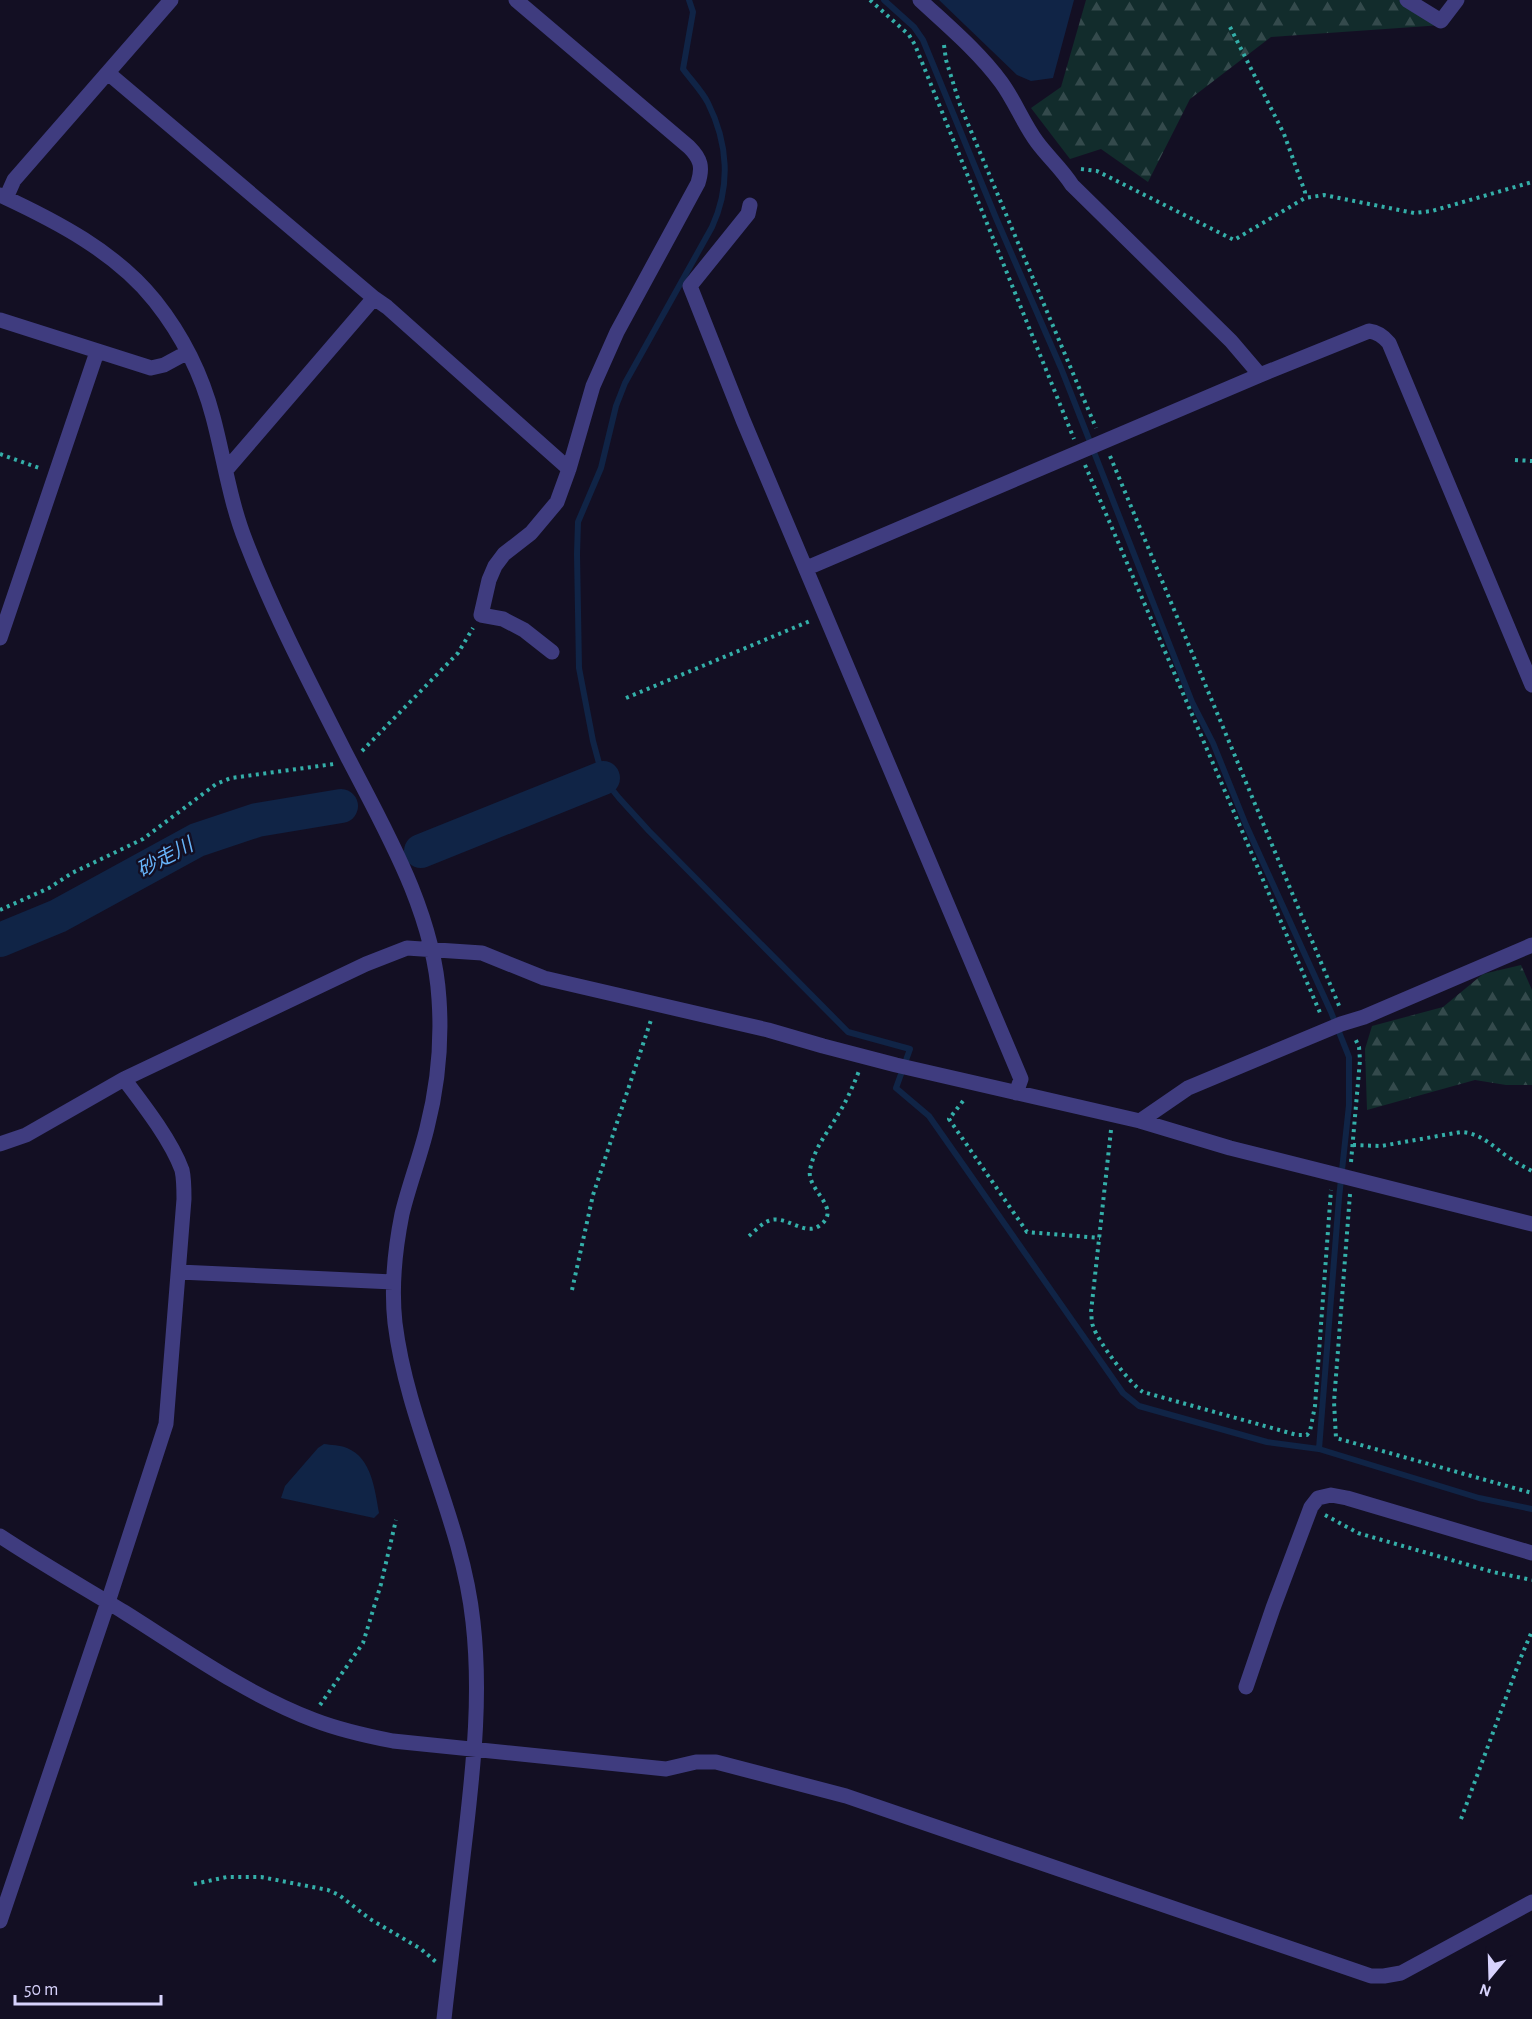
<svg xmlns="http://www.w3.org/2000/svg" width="1532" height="2019" font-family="'Alegreya Sans','Noto Sans JP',sans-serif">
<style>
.forest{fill:url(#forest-firs)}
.water{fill:#102446}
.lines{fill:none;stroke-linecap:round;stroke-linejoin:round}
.stream{stroke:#102446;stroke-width:6}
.river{stroke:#102446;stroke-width:34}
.path{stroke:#34afa9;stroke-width:4;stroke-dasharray:3 4.5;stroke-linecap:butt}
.minor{stroke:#3f3c7f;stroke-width:15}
.labels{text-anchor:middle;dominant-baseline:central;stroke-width:5;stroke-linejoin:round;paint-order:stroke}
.water-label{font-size:20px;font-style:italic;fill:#66b3f8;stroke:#130f23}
</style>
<defs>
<pattern id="forest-firs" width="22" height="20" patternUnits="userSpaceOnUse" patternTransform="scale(1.5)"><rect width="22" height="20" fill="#122c2c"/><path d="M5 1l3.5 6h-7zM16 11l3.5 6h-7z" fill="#344a4c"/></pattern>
</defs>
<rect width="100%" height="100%" fill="#130f23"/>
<path class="forest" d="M1086,0H1400L1442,25L1271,37L1190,99L1148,182L1101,149L1070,159L1031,108L1061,87Z
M1521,965L1532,990V1085H1506L1475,1080L1367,1110L1365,1049L1372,1026L1443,1007L1483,974Z"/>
<path class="water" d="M939,0H1074L1053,78L1031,81L1017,75Z
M324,1444C331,1445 340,1445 347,1448C372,1458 375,1491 379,1513L374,1518L281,1498L285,1486L318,1448Z"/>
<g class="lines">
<path class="stream" d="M689,0L693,12L683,69C691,80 702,91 708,103C728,143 731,186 712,227L625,383L616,406L601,468L578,522L577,554L579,668L593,741L603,778L619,798L649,831L848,1032L910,1049L896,1088L929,1116L1123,1393L1139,1406L1267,1442L1319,1449L1479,1498L1532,1509
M884,0L914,27L923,40L996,218L1061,368L1192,702L1213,743L1246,825L1331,1012L1349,1057V1105L1339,1198L1319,1449"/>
<path class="river" d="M421,851L603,778
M0,940L58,916L197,840L257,820L341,806"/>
<path class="path" d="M870,0L909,35L915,45L1074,439
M1230,27L1284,134L1305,192V198
M944,45L946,60L960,105L1096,428
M1081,169L1097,171L1234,240L1305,198L1324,195L1414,213L1432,211L1532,182
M0,454L42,469
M1110,456L1340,1008
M1515,460L1532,461
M1085,465L1321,1015
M626,698L810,621
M362,751L458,653L473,628
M0,910L49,888L72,873L143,839L216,784L231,778L334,764
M963,1101L949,1119L1027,1232L1100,1238
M1111,1130L1091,1312C1092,1316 1091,1322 1093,1326C1098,1342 1130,1384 1143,1392L1297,1435H1307L1310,1431L1315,1406L1331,1190
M1353,1145L1381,1146L1461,1132C1482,1133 1494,1148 1511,1159C1518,1164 1525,1167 1532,1171
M1351,1162L1360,1060L1359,1047L1354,1036
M1350,1194L1334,1402L1336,1438L1532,1493
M749,1236C755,1231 763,1222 771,1220C787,1216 805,1236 819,1226C844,1209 806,1190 810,1170C814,1148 828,1132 839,1113C847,1100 853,1086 859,1071
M572,1290L593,1195L652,1017
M1325,1515L1358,1533L1493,1572L1532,1580
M320,1705L363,1643L381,1584L396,1520
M1461,1819L1521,1657L1532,1631
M194,1884L227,1877H261L328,1890L339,1895L370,1919L421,1949L436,1962"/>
<path class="minor" d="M516,0L689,147C701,159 703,167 698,183L617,332L593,386L569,469L557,502L531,533L504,554L495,566L489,580L481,615L503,619L524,630L552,652
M920,0C948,26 978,51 1001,82C1015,101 1023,123 1037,142C1048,157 1062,169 1072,185L1231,341L1260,375
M1407,0L1441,21L1457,0
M108,73L374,298L226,470
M0,195C56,221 116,252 155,301C182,335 202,375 213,417C224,458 230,502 246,542C275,617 312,687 348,758C387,833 434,914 439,999C442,1043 438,1085 427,1128C420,1157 409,1185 402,1214C395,1249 391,1287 395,1323C408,1427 462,1519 473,1622C481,1692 474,1761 466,1831C459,1893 451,1956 444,2019
M6,198L14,180L171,0
M750,205L748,214L690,286L743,420L1021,1079L1016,1093
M374,298L387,307L569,469
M0,320L151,368L164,365L188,352
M807,568L1260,375L1369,331C1378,332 1384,337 1389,343L1532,685
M0,638L97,352
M1140,1121L1188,1088L1341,1024L1364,1017L1532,945
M0,1144L26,1135L124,1079L366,964L407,948L482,953L544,978L768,1030L823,1046L896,1065L1140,1121L1230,1148L1532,1224
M179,1272L393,1282
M0,1536C41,1563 83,1587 124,1612C186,1651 246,1694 314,1720C340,1730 367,1736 393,1741L666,1769L696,1762H716L846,1796L1371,1976H1384L1401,1973L1532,1902
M1246,1687L1273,1608L1311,1507L1318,1498L1331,1495L1347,1498L1532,1553
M0,1921L108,1602L166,1424L184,1199C184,1190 184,1179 182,1170C171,1140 143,1104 124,1079"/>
</g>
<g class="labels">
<g class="water-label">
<text transform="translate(165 858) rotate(-28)">砂走川</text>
</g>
</g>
<g transform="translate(1490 1977) rotate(199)" stroke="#130f23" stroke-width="4.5" paint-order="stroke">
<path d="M0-4.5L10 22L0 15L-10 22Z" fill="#d8d3fd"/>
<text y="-9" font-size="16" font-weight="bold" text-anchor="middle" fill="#d8d3fd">N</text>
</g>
<path d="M15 1995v9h146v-9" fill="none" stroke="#d8d3fd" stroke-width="3"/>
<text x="24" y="1995" font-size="18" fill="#d8d3fd" stroke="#130f23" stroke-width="4.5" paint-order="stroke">50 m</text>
</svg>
